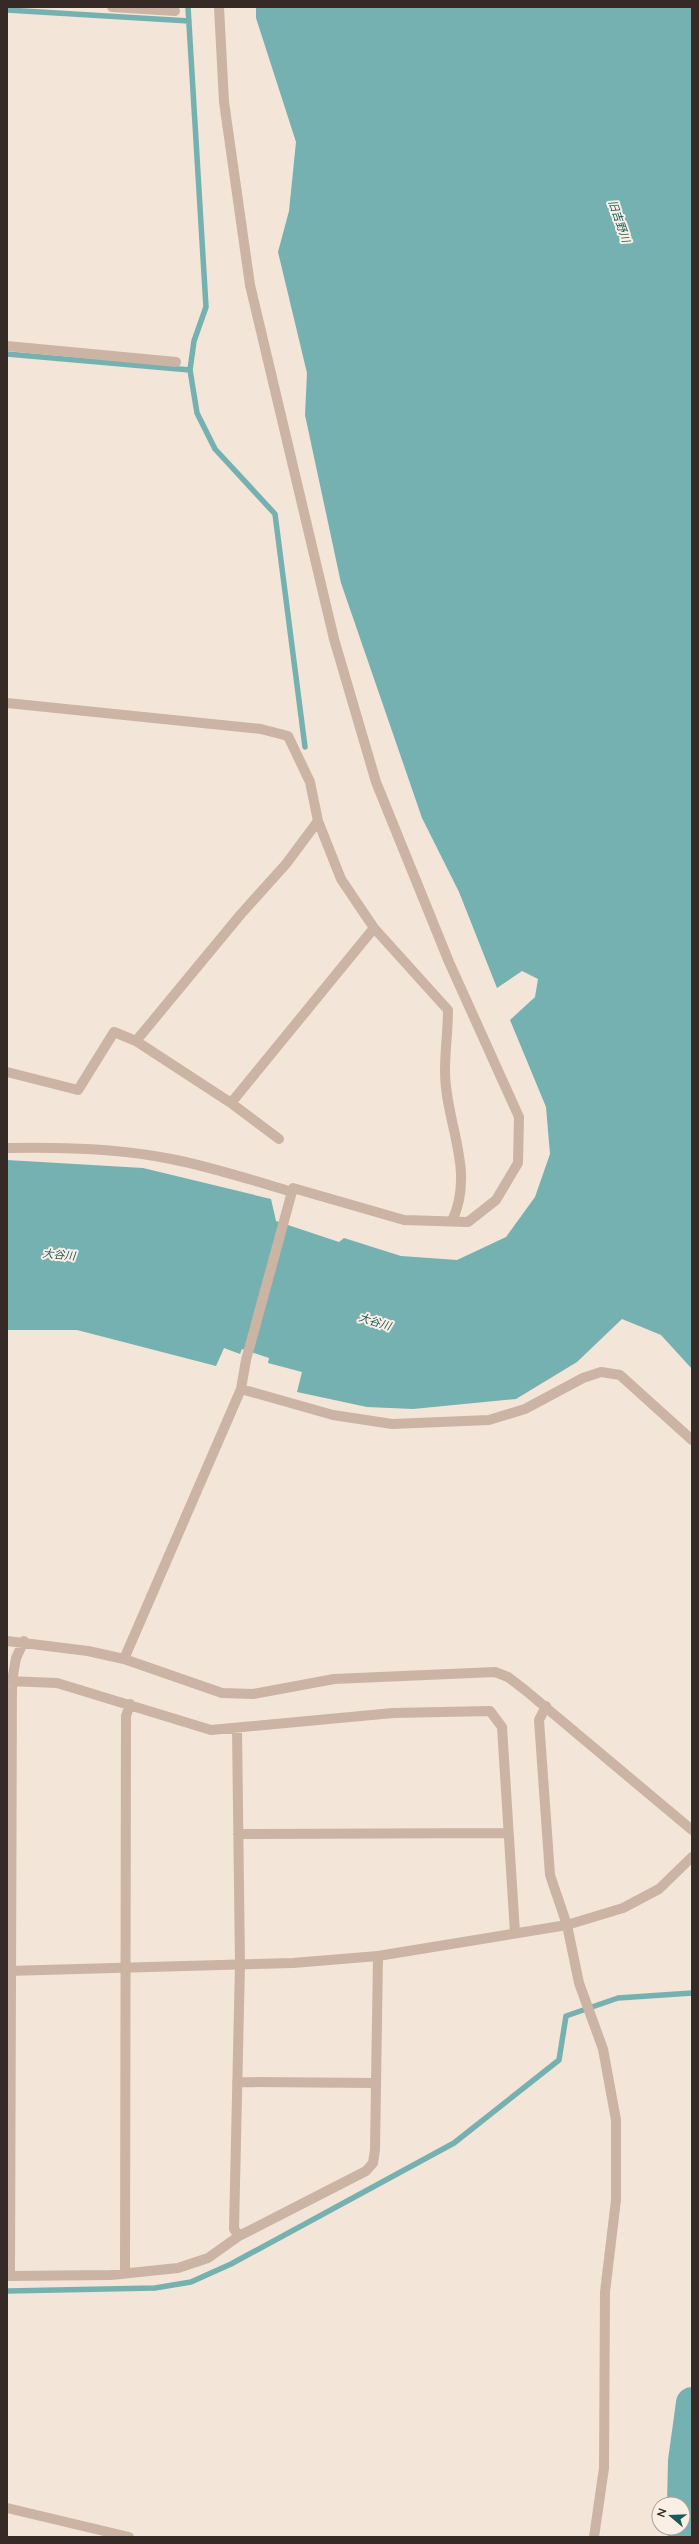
<svg xmlns="http://www.w3.org/2000/svg" width="699" height="2544" font-family="Lato,'Noto Sans JP',sans-serif">
<style>
.water{fill:#75b1b1}
.lines{fill:none;stroke-linecap:round;stroke-linejoin:round}
.stream{stroke:#75b1b1;stroke-width:5.5}
.river{stroke:#75b1b1;stroke-width:32}
.minor{stroke:#cbb4a3;stroke-width:10}
.tertiary{stroke:#cbb4a3;stroke-width:10}
.labels{text-anchor:middle;dominant-baseline:central;stroke-width:4;stroke-linejoin:round;paint-order:stroke}
.water-label{font-size:11px;font-style:italic;fill:#19595a;stroke:#faefe4}
</style>
<rect width="100%" height="100%" fill="#f3e5d8"/>
<path class="water" d="M256,7H692V1369L661,1335L622,1319L577,1362L516,1399L413,1409L367,1407L297,1392L302,1372L268,1363L269,1358L242,1349L240,1354L224,1348L216,1366L77,1330H7V1160L143,1168L271,1199L276,1221L339,1242L344,1238L401,1256L457,1260L506,1237L535,1197L550,1154L546,1107L510,1020L535,997L538,979L522,971L497,988L459,892L422,818L341,583L305,415L307,373L278,252L289,211L296,142L256,18Z"/>
<g class="lines">
<path class="stream" d="M188,7L206,307L194,341L190,370L197,413L215,449L275,514L305,747
M7,10L189,21
M7,354L190,370
M7,2291L155,2288L191,2282L231,2264L454,2143L559,2060L566,2016L618,1998L692,1993"/>
<path class="river" d="M683,2504L684,2461L692,2403
M683,2528L684,2537"/>
<path class="minor" d="M112,7L175,11
M7,346L176,362
M7,703L261,729L288,736L310,782L318,821L341,879L374,928L448,1010C448,1030 445,1050 445,1071C445,1123 476,1170 452,1221
M7,1072L78,1090L114,1032L136,1041
M231,1103L136,1041L241,914L286,864L318,821
M279,1139L231,1103L374,928
M7,1148C57,1147 123,1149 171,1159C212,1167 252,1180 292,1192
M241,1389L333,1415L392,1424L489,1420L525,1409L583,1378L601,1372L620,1375L692,1440
M7,1641L88,1651L124,1659L222,1693L253,1694L334,1679L495,1672L508,1677L525,1690L692,1830
M124,1659L241,1389L246,1360L293,1188L404,1220L468,1222L496,1200L518,1163L519,1117L449,962L376,782L334,639L250,285L224,102L219,7
M7,1681L57,1683L211,1730L393,1713L490,1711L502,1727L515,1933
M546,1706L539,1720L550,1875L567,1925L579,1983L603,2049L616,2120V2200L605,2292L604,2468L594,2537
M237,1729L240,1964L234,2229L239,2236
M238,1834L507,1833
M237,2082L375,2083
M125,2272L126,1716L130,1704
M7,2276L111,2275L178,2268L208,2258L239,2236L366,2171L373,2163L375,2150L378,1956
M10,2276L12,1681L16,1658L24,1641
M7,2508L129,2537"/>
<path class="tertiary" d="M7,1971L293,1963L378,1956L567,1925L623,1908L659,1889L692,1857"/>
</g>
<g class="labels">
<g class="water-label">
<text transform="translate(620 221) rotate(71)">旧吉野川</text>
<text transform="translate(59 1254) rotate(5)">大谷川</text>
<text transform="translate(375 1321) rotate(17)">大谷川</text>
</g>
</g>
<rect width="699" height="2544" fill="none" stroke="#362a26" stroke-width="16"/>
<g transform="translate(671 2516) rotate(289)"><circle r="19" fill="#faefe4" stroke="#aca098"/>
<path d="M0-3L7 15L0 10L-7 15Z" fill="#19595a"/>
<text y="-6" font-size="11" font-weight="bold" text-anchor="middle" fill="#362a26">N</text>
</g>
</svg>
